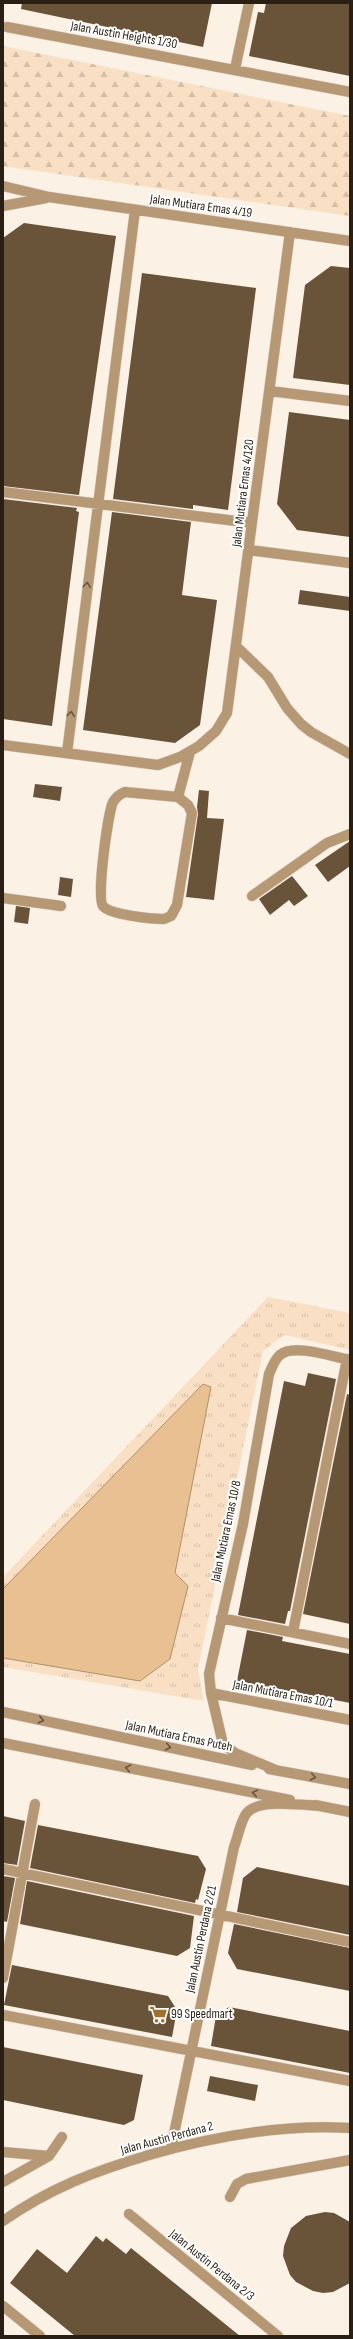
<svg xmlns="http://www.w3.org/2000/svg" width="353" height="2339" font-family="'Sofia Sans Condensed',sans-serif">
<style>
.forest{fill:url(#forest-firs)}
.park{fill:url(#park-tufts)}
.water{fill:#e9c092;stroke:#af906c}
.building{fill:#695339}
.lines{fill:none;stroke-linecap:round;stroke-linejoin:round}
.minor-casing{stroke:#d6cbbf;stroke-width:11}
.minor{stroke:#b79875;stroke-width:10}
.oneway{stroke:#695540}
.labels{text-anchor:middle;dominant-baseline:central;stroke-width:4;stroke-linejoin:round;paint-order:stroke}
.street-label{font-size:13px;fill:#291f14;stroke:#fff}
.poi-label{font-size:13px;fill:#291f14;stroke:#fff;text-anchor:start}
</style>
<defs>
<pattern id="forest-firs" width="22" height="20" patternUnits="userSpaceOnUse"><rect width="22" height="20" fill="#f9dfc3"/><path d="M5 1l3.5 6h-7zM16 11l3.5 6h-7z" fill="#d5bfa7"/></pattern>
<pattern id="park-tufts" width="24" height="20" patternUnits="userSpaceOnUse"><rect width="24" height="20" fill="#f9dfc3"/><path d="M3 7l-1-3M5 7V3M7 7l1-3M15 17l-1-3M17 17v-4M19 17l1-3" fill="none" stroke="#d5bfa7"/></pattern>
</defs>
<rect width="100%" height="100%" fill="#fcf1e5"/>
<path class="forest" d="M3,46L350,116V216L3,166Z"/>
<path class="park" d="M268,1297L350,1313V1350L284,1335L263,1351L198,1669L204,1701L3,1667V1577Z"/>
<path class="water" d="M203,1384L211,1387L175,1573L188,1586L170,1659L140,1681L3,1658V1589Z"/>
<path class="building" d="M22,3H212L203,47L21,9Z
M266,3H350V76L249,56L258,12L264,13Z
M24,223L116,236L79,495L3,486V238Z
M331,266L350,268V385L293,378L305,285Z
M142,273L256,288L228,510L193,505V509L113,499Z
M289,412L350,420V537L297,530L277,504Z
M3,499L77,508L76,511L79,512L52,726L3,719Z
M112,512L191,522L182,595L217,600L200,725L175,743L83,730Z
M300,590L350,597V611L298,604Z
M35,784L62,787L60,801L33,797Z
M199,790L209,791L207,818L224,819L214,900L186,897L198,814L197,807Z
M350,841V866L328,882L315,865Z
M292,876L308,896L294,906L289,900L270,915L259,899Z
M60,877L73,879L71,897L58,895Z
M16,906L30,908L28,924L14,922Z
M308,1373L336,1379L290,1611H288L285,1624L238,1615L284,1381L305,1386Z
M347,1394L350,1395V1624L303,1614Z
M247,1630L283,1637L282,1641L350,1654V1703L237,1681Z
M3,1816L25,1821L17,1865L3,1863Z
M38,1825L198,1856L206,1869L198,1900L196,1899L195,1903L30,1868Z
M257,1867L350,1886V1935L237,1912L243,1878Z
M3,1876L15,1878L7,1922L3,1921Z
M27,1881L194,1916L190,1948L177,1956L20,1924Z
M234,1924L350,1948V1991L237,1969L228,1953Z
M12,1965L168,1996L177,2010L172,2037L4,2005Z
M229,2007L350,2031V2073L211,2046L216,2016Z
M3,2047L143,2075L134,2120L124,2125L3,2100Z
M210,2076L258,2085L255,2101L207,2091Z
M325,2212L334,2213L350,2222V2283L333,2292L323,2293L313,2291L296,2282L290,2275L283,2256L284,2246L291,2228L306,2216Z
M96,2236L103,2242L106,2238L126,2254L131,2248L240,2336H75L10,2283L37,2249L67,2273Z"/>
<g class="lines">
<defs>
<path id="minor" d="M7,27L350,92
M235,69L249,3
M3,186L49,197L350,241
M3,206L46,198
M270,391L350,401
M3,492L252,523
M249,550L350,563
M236,646L268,677L287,708L301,724L311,732L350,754
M3,745L158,765L180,757L199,746L216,731L227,713L290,232
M67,753L135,210
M125,792L178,797L188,805L192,813L177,905L171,916L164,919C153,919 110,915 103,906C96,898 108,813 113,802C116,797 120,794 125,792Z
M178,797L190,752
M252,896L327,843L350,834
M3,898L61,906
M221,1618L350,1644
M293,1632L347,1359
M211,1693L350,1720
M3,1712L252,1765
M3,1743L290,1800
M269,1769L350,1784
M276,1770L235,1753L223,1744L211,1693L209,1674L243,1524L269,1374C272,1368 274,1360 280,1355C293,1343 333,1357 350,1360
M315,1805L350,1812
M3,1869L350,1942
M3,1978L35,1804
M3,2015L350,2081
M171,2148L234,1847C238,1837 240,1823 246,1814C257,1798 303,1805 321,1806
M3,2152L49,2156
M3,2182L49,2156L62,2137
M230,2197L237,2184L246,2179L350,2160
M129,2214L278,2336
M3,2221C50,2188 95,2171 149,2155C215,2136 281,2124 350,2128
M3,2306L40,2336"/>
</defs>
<use href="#minor" class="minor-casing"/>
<use href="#minor" class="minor"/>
</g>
<defs><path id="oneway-chevron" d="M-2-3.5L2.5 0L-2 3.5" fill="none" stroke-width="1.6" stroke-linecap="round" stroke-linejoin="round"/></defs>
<g class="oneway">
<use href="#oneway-chevron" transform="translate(87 585) rotate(-83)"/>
<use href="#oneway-chevron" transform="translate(71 714) rotate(-83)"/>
<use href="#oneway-chevron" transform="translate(41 1720) rotate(12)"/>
<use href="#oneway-chevron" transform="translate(168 1747) rotate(12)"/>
<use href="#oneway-chevron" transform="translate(128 1768) rotate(-169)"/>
<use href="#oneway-chevron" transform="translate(313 1777) rotate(11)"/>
<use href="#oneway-chevron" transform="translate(255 1793) rotate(-169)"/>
</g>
<defs>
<symbol id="supermarket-bare" viewBox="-9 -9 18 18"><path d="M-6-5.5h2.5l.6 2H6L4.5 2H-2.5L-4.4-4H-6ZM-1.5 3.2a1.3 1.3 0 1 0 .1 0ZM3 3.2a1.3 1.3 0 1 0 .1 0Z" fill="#a46f29" stroke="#fff" stroke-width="2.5" paint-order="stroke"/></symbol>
</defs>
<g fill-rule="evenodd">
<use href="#supermarket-bare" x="146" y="2002" width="25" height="25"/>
</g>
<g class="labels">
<g class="street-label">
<text transform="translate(124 35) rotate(10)">Jalan Austin Heights 1/30</text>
<text transform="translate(201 206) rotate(8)">Jalan Mutiara Emas 4/19</text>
<text transform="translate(243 493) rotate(-83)">Jalan Mutiara Emas 4/120</text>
<text transform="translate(226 1531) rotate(-78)">Jalan Mutiara Emas 10/8</text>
<text transform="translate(283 1694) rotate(11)">Jalan Mutiara Emas 10/1</text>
<text transform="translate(179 1736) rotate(12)">Jalan Mutiara Emas Puteh</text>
<text transform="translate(201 1939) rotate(-78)">Jalan Austin Perdana 2/21</text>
<text transform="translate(167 2138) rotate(-15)">Jalan Austin Perdana 2</text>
<text transform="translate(212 2265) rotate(39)">Jalan Austin Perdana 2/3</text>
</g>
<g class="poi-label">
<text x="171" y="2014">99 Speedmart</text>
</g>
</g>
<rect width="353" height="2339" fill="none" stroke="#291f14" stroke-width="8"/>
</svg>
